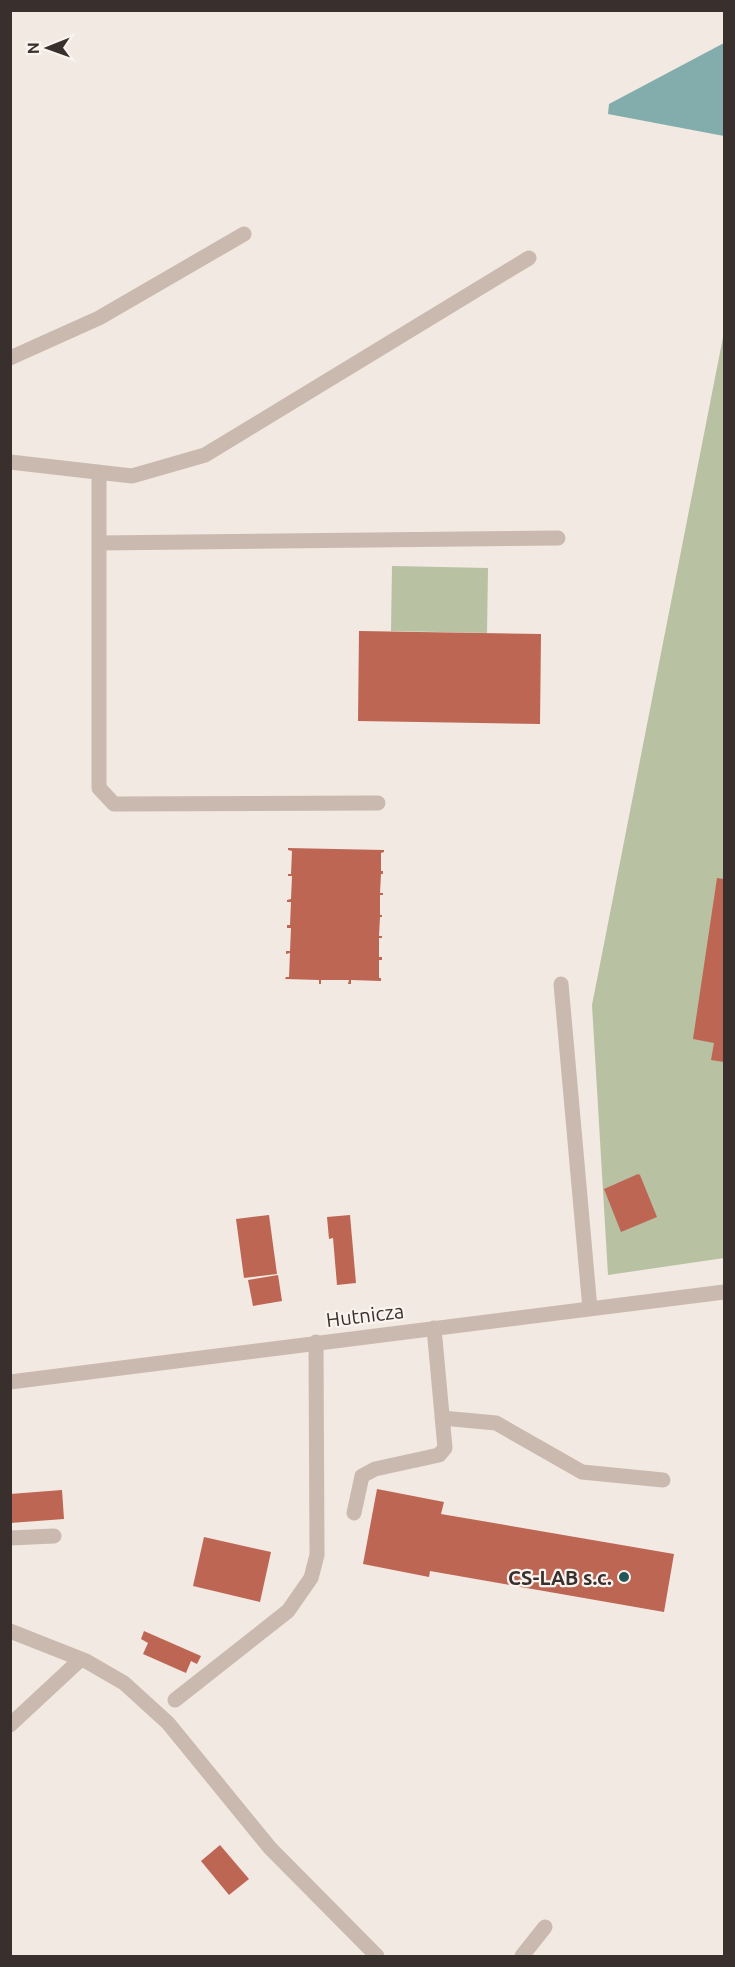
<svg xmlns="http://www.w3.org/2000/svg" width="735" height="1967" font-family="Ubuntu,sans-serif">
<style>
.green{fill:#b8c1a2}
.water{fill:#82adac}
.building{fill:#be6654}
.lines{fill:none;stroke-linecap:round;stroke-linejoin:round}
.minor{stroke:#cab9ae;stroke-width:15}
.poi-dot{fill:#245858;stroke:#faf3ee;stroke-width:2}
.labels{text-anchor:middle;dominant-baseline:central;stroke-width:4.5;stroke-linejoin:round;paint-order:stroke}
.street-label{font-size:20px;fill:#392f2c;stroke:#faf3ee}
.poi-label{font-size:20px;font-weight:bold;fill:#392f2c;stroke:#faf3ee;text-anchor:end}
</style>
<rect width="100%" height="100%" fill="#f2e9e2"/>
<path class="green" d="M724,332V1258L608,1275L592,1005Z
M392,566L488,568L487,633L391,631Z"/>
<path class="water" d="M724,43V136L608,114L609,104Z"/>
<path class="building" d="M359,631L541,634L540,724L358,721Z
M288,848L384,850V852L381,853V871H383V874H381L380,893H383V895H380V915H382V917H380L379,936H382V938H379V957H382V960H379V978H381V981L351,980V984H348L349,980H321V984H319V980L285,979L286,977H289L290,953L286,954V951H290L291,928H287V925H290L291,902H287V900L291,899L292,876H288V874H291L292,851L288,850Z
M717,878L724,879V1062L711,1060L714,1043L693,1039Z
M638,1174L640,1175L657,1217L621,1232L604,1189Z
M269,1215L277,1274L244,1278L236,1219Z
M350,1215L356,1283L337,1285L333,1238L329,1239L327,1217Z
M278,1275L282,1301L253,1306L248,1280Z
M377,1489L444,1502L441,1514L674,1554L664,1612L430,1571L429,1577L363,1564Z
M62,1490L64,1519L10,1523V1494Z
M204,1537L271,1552L260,1602L193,1586Z
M144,1631L201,1656L197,1664L191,1661L186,1673L143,1654L148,1643L141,1639Z
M220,1845L249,1879L229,1895L201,1861Z"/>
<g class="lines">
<path class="minor" d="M10,358L99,318L244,234
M10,462L132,476L205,455L529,258
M99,472V788L114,804L378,803
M99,543L558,538
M561,984L590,1309
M10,1382L724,1292
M442,1418L496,1423L582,1472L663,1480
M354,1513L362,1476L375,1469L439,1455L445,1448L434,1328
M10,1538L54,1536
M10,1631L86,1661L124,1683L168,1723L270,1848L377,1956
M175,1700L288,1611L311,1578L317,1555L316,1342
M10,1725L80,1660
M522,1956L545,1927"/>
</g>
<circle class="poi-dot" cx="624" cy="1577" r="6"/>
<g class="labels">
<g class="street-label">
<text transform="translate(365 1315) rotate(-7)">Hutnicza</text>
</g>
<g class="poi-label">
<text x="612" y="1577">CS-LAB s.c.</text>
</g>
</g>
<rect width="735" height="1967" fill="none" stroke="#392f2c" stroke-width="24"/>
<g transform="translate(48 48) rotate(269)" stroke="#faf3ee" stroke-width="4.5" paint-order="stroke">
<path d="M0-4.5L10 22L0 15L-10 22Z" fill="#392f2c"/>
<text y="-9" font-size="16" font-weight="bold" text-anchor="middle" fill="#392f2c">N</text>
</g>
</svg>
